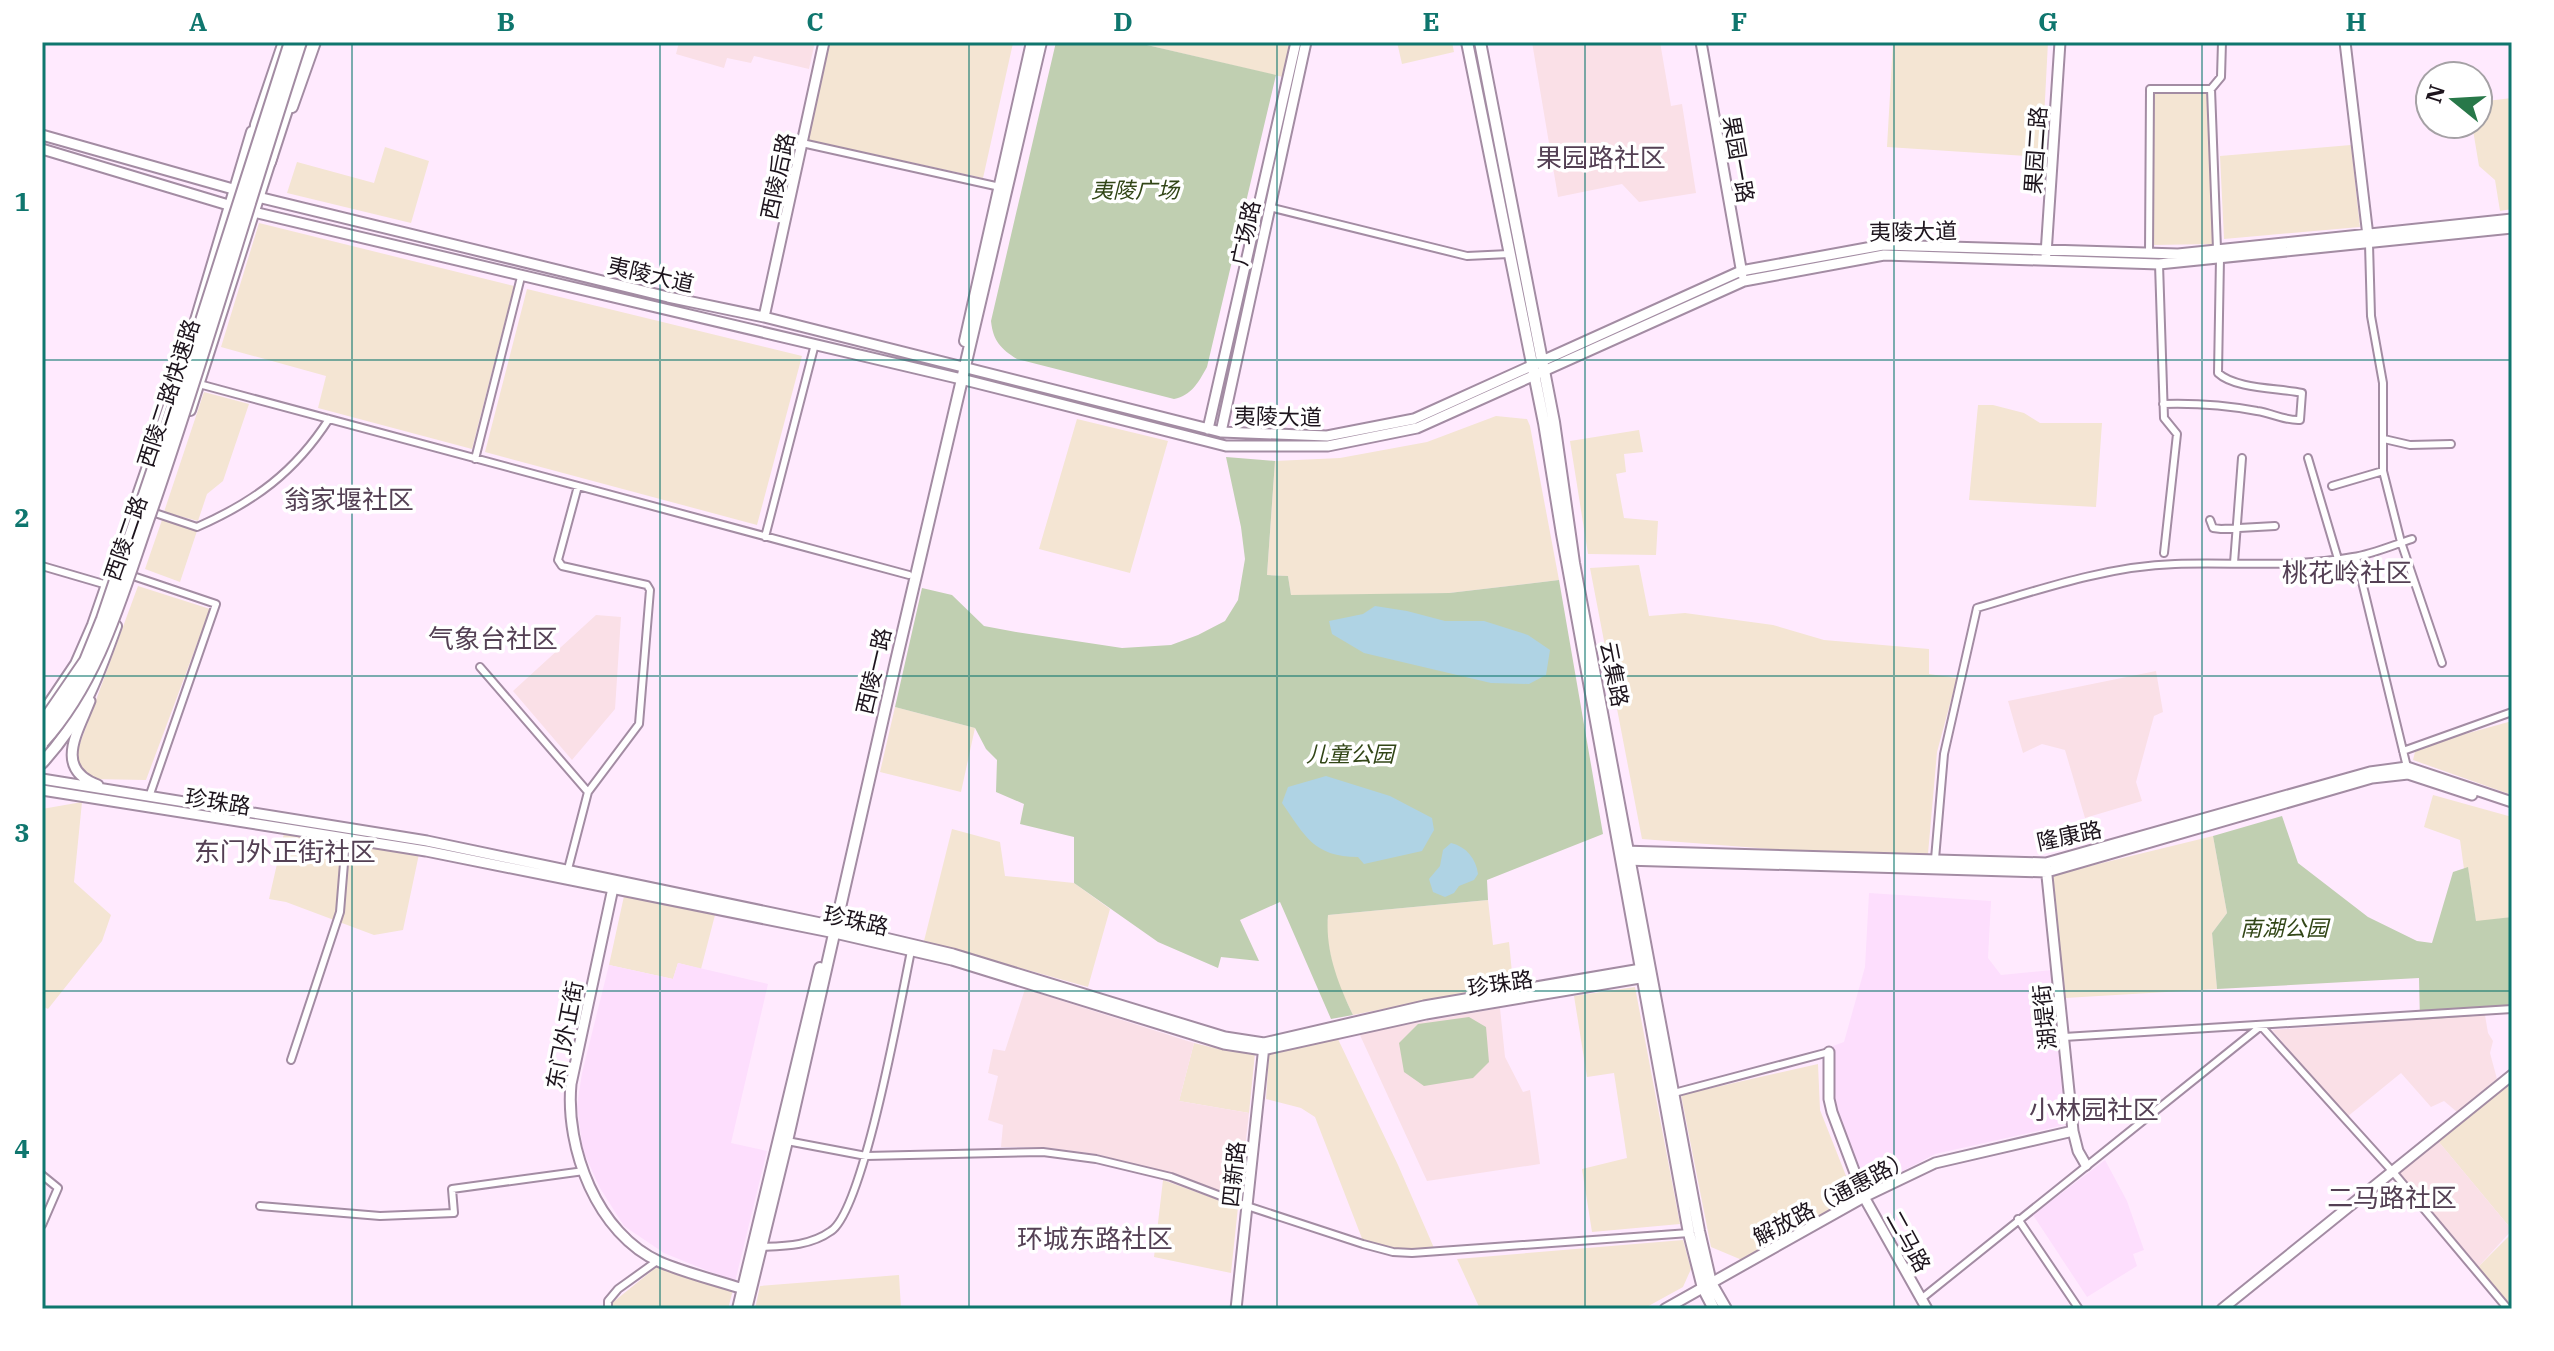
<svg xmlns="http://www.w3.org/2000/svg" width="2554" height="1351" font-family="'IBM Plex Serif','Noto Sans SC',serif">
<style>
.commercial{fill:#f4e5d3}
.built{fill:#fddefd}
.education{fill:#fae0e7}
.green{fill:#c0cfb1}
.water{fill:#afd3e4}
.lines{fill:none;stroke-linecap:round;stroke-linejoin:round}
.street-casing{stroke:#a38ca3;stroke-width:10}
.secondary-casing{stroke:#a38ca3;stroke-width:13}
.primary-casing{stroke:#a38ca3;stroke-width:14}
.highway-casing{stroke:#a38ca3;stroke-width:16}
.street{stroke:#fff;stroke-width:6}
.secondary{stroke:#fff;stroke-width:9}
.primary{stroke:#fff;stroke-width:10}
.highway{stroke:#fff;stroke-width:12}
.highway-bridge-casing{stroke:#a38ca3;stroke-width:16;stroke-linecap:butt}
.highway-bridge{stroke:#fff;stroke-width:12}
.grid{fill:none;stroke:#0f766e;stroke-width:2;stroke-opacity:0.55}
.labels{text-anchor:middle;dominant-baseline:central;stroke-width:7;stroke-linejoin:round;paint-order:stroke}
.street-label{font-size:22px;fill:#1d141d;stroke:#fff}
.park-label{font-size:22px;font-style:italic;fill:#324617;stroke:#fff}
.quarter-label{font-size:26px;fill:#544054;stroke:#fff}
.neatline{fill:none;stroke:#0f766e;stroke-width:3}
.grid-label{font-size:26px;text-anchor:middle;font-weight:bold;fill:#0f766e}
</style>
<rect width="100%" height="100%" fill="#ffeafe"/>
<path class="commercial" d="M830,42L1013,43L983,178L808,140Z
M1134,42H1292L1283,77Z
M1397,42H1452L1454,52L1402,64Z
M1893,42H2048L2042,157L1887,147Z
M2210,91L2214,244L2154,245L2152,92Z
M2512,98V209L2500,211L2495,180L2479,166L2472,124H2478V102Z
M2351,145L2360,227L2224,239L2220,156Z
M385,147L429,161L411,223L287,193L297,162L374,183Z
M259,223L514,286L472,449L318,408L326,376L221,347Z
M527,289L802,356L757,525L485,452Z
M204,392L249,404L223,481L207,494L198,521L164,512Z
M1978,405H1993L2024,413L2040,423H2102L2096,507L1969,500Z
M1496,416L1527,419L1530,426L1559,580L1449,593L1291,596L1288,576L1267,575L1275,461L1340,458L1427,442Z
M1077,419L1168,441L1130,573L1039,549Z
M1639,430L1643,452L1624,454L1626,472L1616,474L1624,518L1658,521L1656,555L1588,554L1570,441Z
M162,520L197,531L180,582L145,569Z
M1639,565L1649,616L1685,613L1773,625L1824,640L1929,649V674L1957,678L1937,752L1928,854L1807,852L1642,839L1590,568Z
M138,586L210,609L146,780L91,779L75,757Z
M895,707L975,728L961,792L880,772Z
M2512,721V795L2413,760L2415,752L2447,739Z
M2433,795L2512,817V917L2476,922L2468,868L2464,869L2460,840L2424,827Z
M82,802L74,882L111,915L102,941L48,1009L42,1006V809Z
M952,829L1000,842L1005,876L1074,883L1110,909L1088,987L924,941Z
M284,833L419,854L403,930L374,935L286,902L269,899Z
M2213,836L2227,913L2212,933L2217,989L2065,998L2053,875Z
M624,896L715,915L701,969L678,963L673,979L609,965Z
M1488,900L1493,945L1509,942L1513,983L1353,1015L1335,977L1326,933L1328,915Z
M1635,987L1680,1224L1592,1232L1582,1169L1627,1158L1614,1073L1587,1077L1574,996Z
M1337,1037L1398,1165L1434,1248L1394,1250L1363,1241L1315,1117L1301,1108L1266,1099L1269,1052Z
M1194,1043L1227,1051L1255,1053L1249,1113L1179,1101Z
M1818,1064L1820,1110L1854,1196L1742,1260L1711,1247L1681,1095Z
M2512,1081V1230L2438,1141Z
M1163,1180L1238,1207L1231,1273L1154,1257Z
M2512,1233V1307L2478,1267Z
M1683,1240L1691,1269L1683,1287L1643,1309H1480L1457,1259Z
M659,1265L733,1290L728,1309H612V1303Z
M899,1275L901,1309H755L760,1286Z"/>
<path class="built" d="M1869,893L1991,901L1988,958L2001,975L2052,970L2069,1124L1935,1154L1868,1190L1836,1108L1833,1046L1844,1042L1865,967Z
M678,963L768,984L731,1143L767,1151L735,1282L664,1253L624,1226L600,1188L583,1151L577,1106L582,1073L609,965L673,979Z
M2105,1160L2127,1201L2144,1250L2133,1254L2137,1266L2087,1297L2033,1215Z"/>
<path class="education" d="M679,42H815L809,69L754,56L751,63L727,58L724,68L676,54Z
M1532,42H1660L1671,106L1682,104L1696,193L1639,202L1622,184L1558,197Z
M596,615L621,617L615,709L572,760L513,691Z
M2156,671L2163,712L2154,716L2136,782L2142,801L2085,818L2065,750L2042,744L2023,753L2008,701Z
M1025,989L1194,1043L1179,1101L1249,1113L1239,1199L1176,1174L1095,1154L1043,1147H1001L1003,1125L988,1120L998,1076L988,1073L993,1049L1005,1051Z
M1500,1008L1505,1057L1523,1092L1530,1090L1540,1164L1427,1181L1359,1033Z
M2485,1015L2488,1033L2493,1041L2490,1053L2497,1079L2457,1112L2444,1101L2431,1107L2401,1073L2347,1117L2272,1030Z
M2438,1141L2512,1230L2478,1267L2398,1174Z"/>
<path class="green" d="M1056,42H1134L1276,75L1207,367C1198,383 1192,395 1174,399L1017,359C1001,349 993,341 991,321Z
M1226,457L1275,461L1267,575L1288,576L1291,595L1449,593L1559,580L1603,834L1487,880L1488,900L1328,915C1325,951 1338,983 1353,1015L1331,1019L1280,902L1240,920L1259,961L1221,957L1218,968L1158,942L1074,883V837L1020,824L1024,804L996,792L997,760L986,749L975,728L895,707L922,588L952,595L984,626L1016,632L1122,648L1171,645L1198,635L1225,621L1238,600L1245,559L1241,527Z
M2282,816L2298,863L2368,917L2417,941L2432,943L2453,872L2468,867L2476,921L2512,917V1013L2420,1020L2419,978L2217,989L2212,933L2227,913L2213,836Z
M1469,1017L1486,1027L1489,1062L1473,1078L1424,1086L1404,1072L1399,1043L1418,1024Z"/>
<path class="water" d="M1375,606L1407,611L1445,621H1484L1528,635L1550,650L1546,675L1529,684L1491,683L1364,653L1332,634L1329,621L1363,614Z
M1326,776L1390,796L1432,818L1434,830L1422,851L1364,864L1358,857C1314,857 1305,836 1282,803L1288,787Z
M1451,843C1467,847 1476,859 1478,874L1474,880L1459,886L1454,893L1445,897L1433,892L1429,879L1440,866L1443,850Z"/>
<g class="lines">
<defs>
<path id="street" d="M2211,89L2217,249
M802,143L1000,187
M1269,207L1467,256L1509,254
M2369,244L2371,316L2383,383V471L2401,542L2442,663
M2149,253L2150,89H2211L2221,77L2222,42
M2159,264L2164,418L2177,434L2164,553
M199,384L909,575
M2163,404C2196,403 2225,405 2257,411C2272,413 2285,421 2300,420L2302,393C2279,388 2235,389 2218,373L2220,258
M2384,439L2410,445L2451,444
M2308,458L2338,559
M475,459L521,277
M2332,486L2383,471
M155,513L197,527C254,502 295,472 329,419
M2210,520L2213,528L2221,529L2275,526
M765,537L815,344
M2356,557L2407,767
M2234,563L2242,458
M42,566L107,585
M133,576L216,604L149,797
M480,667L588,792
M2403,751L2512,712
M1935,859L1944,754L1977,608C2041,589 2108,566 2175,564C2234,562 2295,568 2353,557C2373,554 2393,545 2412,539
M568,869L588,792L639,724L650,590L647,585L562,566L558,560L578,486
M2064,1037L2512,1009
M291,1060L340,912L346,839
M1674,1093L1829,1052
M787,1141L866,1156L1043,1152L1096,1159L1171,1177L1247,1206L1363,1244L1393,1252L1412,1253L1689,1233
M42,1175L58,1188L42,1225
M260,1206L380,1216L454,1213L452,1189L584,1171
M2018,1219L2079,1309
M761,1247C785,1246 810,1246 831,1231C864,1209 901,999 911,951
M1921,1299L2261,1026L2393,1172L2508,1309
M608,1309V1301L618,1289L657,1261"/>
<path id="secondary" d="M1701,42L1742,274
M2345,42L2368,236
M42,135L240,191
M42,149L235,207
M254,196L668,297L764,317L1221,432L1327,436L1414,419L1741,271L1883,245L2178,254L2512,219
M249,211L957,378L1226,446H1328L1417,428L1744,281L1884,255L2159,264L2512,228
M2046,254L2060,42
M764,317L824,42
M1208,429L1296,42
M1221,432L1306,42
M90,701C78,732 53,769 98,785
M42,779L427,841L830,925L953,954L1225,1037L1264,1043L1424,1006L1647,968
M42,790L426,851L835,933L952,960L1224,1044L1263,1050L1426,1014L1646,977
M1622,851L2046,863L2370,772L2407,767L2512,802
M1624,860L2047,872L2372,778L2408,774L2472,795
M2046,866L2073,1131L2078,1151L2086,1165
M613,888L571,1084C565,1148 597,1234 660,1262C686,1273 715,1280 743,1289
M1829,1052V1099L1832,1112L1864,1197L1927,1309
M1236,1309L1264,1046
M1665,1309L1864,1197L1935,1163L2073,1131
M2222,1309L2512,1075"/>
<path id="primary" d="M1467,42L1544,423L1562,534L1689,1233L1703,1288L1714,1309
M1480,42L1554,422L1574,563L1699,1231L1711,1283L1726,1309
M292,107L315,42
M965,341L1032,42
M188,347L252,132
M190,410L272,155
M43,713L76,664L93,625L171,400
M42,763C83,718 96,682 116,626
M738,1309L820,968
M746,1309L787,1141L896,661L1041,42"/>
<path id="highway" d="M254,146L257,125L285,42
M269,162L308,42"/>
</defs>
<use href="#street" class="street-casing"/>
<use href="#secondary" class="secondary-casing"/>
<use href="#primary" class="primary-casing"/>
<use href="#highway" class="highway-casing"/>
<use href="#street" class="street"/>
<use href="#secondary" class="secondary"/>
<use href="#primary" class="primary"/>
<use href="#highway" class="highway"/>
<defs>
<path id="highway-bridge" d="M42,725L86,661L103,619L170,421L291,42
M42,742C100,678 122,591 150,512C204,356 249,198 300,42"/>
</defs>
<use href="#highway-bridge" class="highway-bridge-casing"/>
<use href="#highway-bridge" class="highway-bridge"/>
</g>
<path class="grid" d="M352,42V1309M660,42V1309M969,42V1309M1277,42V1309M1585,42V1309M1894,42V1309M2202,42V1309M42,360H2512M42,676H2512M42,991H2512"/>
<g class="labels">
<g class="street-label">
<text transform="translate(2035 150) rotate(-86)">果园二路</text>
<text transform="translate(1739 159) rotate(80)">果园一路</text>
<text transform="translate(777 176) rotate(-78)">西陵后路</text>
<text transform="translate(1913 231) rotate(-1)">夷陵大道</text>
<text transform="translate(1245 233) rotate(-78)">广场路</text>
<text transform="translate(651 274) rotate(13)">夷陵大道</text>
<text transform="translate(168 393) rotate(-72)">西陵二路快速路</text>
<text transform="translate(1278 416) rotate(1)">夷陵大道</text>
<text transform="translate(125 538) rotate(-71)">西陵二路</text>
<text transform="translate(873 671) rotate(-77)">西陵一路</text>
<text transform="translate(1615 674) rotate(79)">云集路</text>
<text transform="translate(218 801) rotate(9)">珍珠路</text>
<text transform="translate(2069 835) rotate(-12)">隆康路</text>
<text transform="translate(856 920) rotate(12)">珍珠路</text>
<text transform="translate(1500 983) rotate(-9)">珍珠路</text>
<text transform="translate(2044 1017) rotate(-96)">湖堤街</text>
<text transform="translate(564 1035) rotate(-79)">东门外正街</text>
<text transform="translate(1233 1174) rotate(-84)">四新路</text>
<text transform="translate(1832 1197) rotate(-28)">解放路（通惠路）</text>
<text transform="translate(1909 1241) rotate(61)">二马路</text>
</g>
<g class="park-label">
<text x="1135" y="189">夷陵广场</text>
<text x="1350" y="753">儿童公园</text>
<text x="2284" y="927">南湖公园</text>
</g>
<g class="quarter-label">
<text x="1601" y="157">果园路社区</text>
<text x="349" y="499">翁家堰社区</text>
<text x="2347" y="572">桃花岭社区</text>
<text x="493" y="638">气象台社区</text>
<text x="285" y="851">东门外正街社区</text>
<text x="2094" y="1109">小林园社区</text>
<text x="2392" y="1197">二马路社区</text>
<text x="1095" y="1238">环城东路社区</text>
</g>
</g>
<rect width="2554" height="1351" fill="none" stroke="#ffffff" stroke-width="88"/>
<g transform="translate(2454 100) rotate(288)"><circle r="38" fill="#ffffff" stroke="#a5a1a5" stroke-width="2"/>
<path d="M0-6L14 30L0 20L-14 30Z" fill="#287849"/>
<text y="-12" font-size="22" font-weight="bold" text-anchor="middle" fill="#1d141d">N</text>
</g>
<rect x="44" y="44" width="2466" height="1263" class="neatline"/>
<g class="grid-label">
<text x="198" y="31">A</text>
<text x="506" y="31">B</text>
<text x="815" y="31">C</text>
<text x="1123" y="31">D</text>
<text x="1431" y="31">E</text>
<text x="1739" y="31">F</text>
<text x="2048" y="31">G</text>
<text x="2356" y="31">H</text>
<text x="22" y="211">1</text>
<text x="22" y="527">2</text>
<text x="22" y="842">3</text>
<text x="22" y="1158">4</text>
</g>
</svg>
